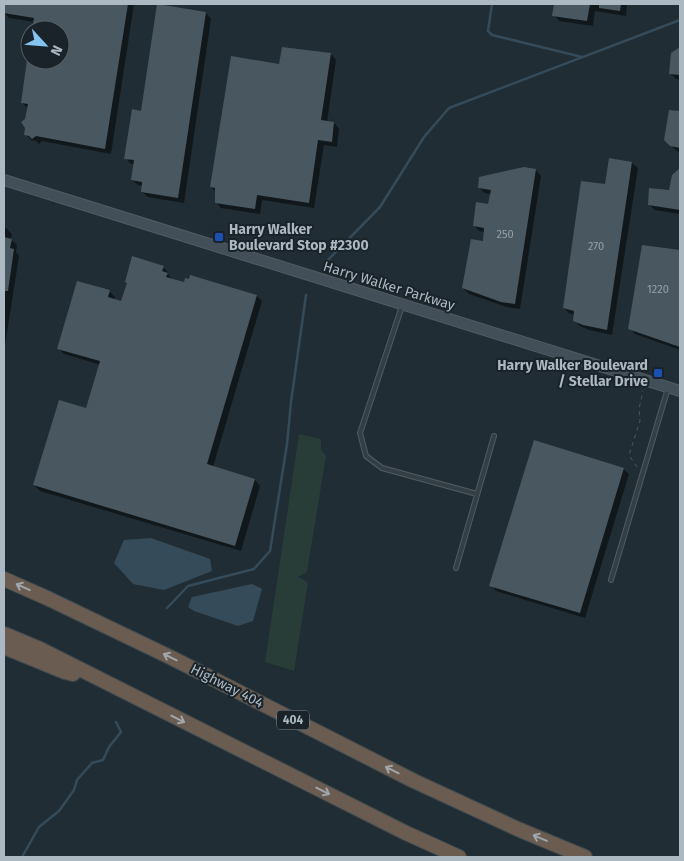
<svg xmlns="http://www.w3.org/2000/svg" width="684" height="861" font-family="'Fira Sans',sans-serif">
<style>
.green{fill:#283c38}
.water{fill:#354b5a}
.shadow{fill:#0007}
.lines{fill:none;stroke-linecap:round;stroke-linejoin:round}
.stream{stroke:#354b5a;stroke-width:2.5}
.building{fill:#495760}
.lane-casing{stroke:#515c63;stroke-width:6}
.secondary-casing{stroke:#515c63;stroke-width:12}
.highway-casing{stroke:#3e494f;stroke-width:16}
.path{stroke:#465958;stroke-width:1;stroke-dasharray:4 4;stroke-linecap:butt}
.lane{stroke:#333e45;stroke-width:4}
.secondary{stroke:#424e58;stroke-width:10}
.highway{stroke:#6a5c51;stroke-width:14}
.oneway{stroke:#a0a6ab}
.transit-dot{fill:#1a4fb4;stroke:#192329;stroke-width:2}
.labels{text-anchor:middle;dominant-baseline:central;stroke-width:4;stroke-linejoin:round;paint-order:stroke}
.number-label{font-size:11px;fill:#94a0aa}
.shield{fill:#192329;stroke:#818c94;stroke-width:1}
.shield-label{font-size:12px;font-weight:bold;fill:#adb9c2}
.poi-label{font-size:14px;font-weight:bold;fill:#adb9c2;stroke:#192329;text-anchor:start}
.street-label{font-size:14px;fill:#adb9c2;stroke:#192329}
</style>
<rect width="100%" height="100%" fill="#202d34"/>
<path class="green" d="M299,434L321,439V450L326,456L307,572L298,577L308,582L294,671L265,662Z"/>
<path class="water" d="M151,538L210,559L212,571L164,590L133,584L114,563L124,540Z
M252,584L262,589L253,621L238,626L194,611L188,607L192,597Z"/>
<path class="shadow" d="M5,4H134L111,154L42,141L39,144L36,141L31,140L26,134V119L28,109L22,102L30,53V60H60V30H34L35,22L9,18L4,12Z
M555,4H627L626,16L595,11L593,26L559,21L554,15Z
M206,13L211,19L184,203L148,197L142,192L143,186L138,185L132,180L134,164H131L126,158L142,112Z
M283,48L331,54L336,60L327,122L334,123L339,129L337,147L324,145L314,208L262,200L260,214L221,208L216,202V192L211,187L280,66Z
M678,50H680V80L676,79L670,73Z
M670,111L680,113V152L677,151L665,140Z
M610,159L632,163L638,168L612,335L589,330L580,326L574,320L575,315L570,314L564,308L606,185Z
M680,169V214L655,210L649,204L670,192L673,176Z
M536,170L541,176L520,309L507,307L469,294L463,288L484,242L485,232L479,231L474,225L489,205L491,194L485,193L479,188Z
M4,228H6L12,234L11,239L17,245L16,252L19,256L4,352Z
M643,246L680,251V350L635,334L630,328Z
M163,267L168,272V274L172,279L185,283L190,280L191,276L257,296L262,301L213,467L255,480L260,486L241,551L40,491L34,485L87,409L101,365L64,354L58,348L109,291L115,297L114,300L122,303Z
M623,469L629,474L585,618L496,591L491,585Z"/>
<g class="lines">
<path class="stream" d="M492,4L488,31L492,35L582,57
M327,261L380,207L424,137L449,108L680,20
M167,608L188,586L254,569L270,551L287,444L291,402L306,295
M22,857L39,827L59,811L74,790L77,780L92,763L103,760L109,747L121,732L116,722"/>
</g>
<path class="building" d="M4,4H128L105,149L36,136L32,139L29,136L24,135L25,128L21,122L25,119L28,104L21,103L27,60H60V30H32L34,18L4,13Z
M157,4L206,12L178,198L141,192L142,182L131,180L134,160L124,159L132,109L141,111Z
M554,4H590L587,21L552,16Z
M599,4H621L620,11L599,8Z
M282,47L331,53L321,120L334,122L332,142L318,140L309,203L257,195L255,209L215,203V188L210,187L231,56L279,64Z
M680,47V75L669,74L671,53Z
M669,110L680,111V148L670,146L664,140Z
M609,158L632,162L607,330L583,325L573,321L574,311L563,308L581,181L605,184Z
M524,167L536,169L515,304L501,302L462,288L471,239L483,241L484,228L473,226L476,202L488,204L491,190L478,188L479,177Z
M680,168V210L648,205L649,188L669,190L672,175Z
M4,237L12,239L10,248L14,249L8,291H4Z
M642,245L680,250V347L628,329Z
M132,256L164,266L162,271L168,273L166,277L184,282L185,278L189,279L190,275L257,295L207,464L255,479L235,546L33,485L59,400L86,408L100,361L57,349L77,281L110,290L108,297L121,301L127,283L125,282Z
M534,440L624,468L580,613L489,586Z"/>
<g class="lines">
<defs>
<path id="lane" d="M402,306L360,433L366,456L382,468L477,494
M456,568L494,436
M611,580L668,388"/>
<path id="secondary" d="M4,180L680,391"/>
<path id="highway" d="M4,579L47,598L172,658L414,781L520,830L585,857
M4,634L40,649L406,833L459,857
M4,647L65,672L73,674"/>
</defs>
<use href="#lane" class="lane-casing"/>
<use href="#secondary" class="secondary-casing"/>
<use href="#highway" class="highway-casing"/>
<path class="path" d="M637,467L629,455L640,421L639,409L643,391"/>
<use href="#lane" class="lane"/>
<use href="#secondary" class="secondary"/>
<use href="#highway" class="highway"/>
</g>
<defs><path id="oneway-shaft" d="M-6 0H5M1.5-3L5.5 0L1.5 3" fill="none" stroke-width="1.6" stroke-linecap="round" stroke-linejoin="round" transform="scale(1.25)"/></defs>
<g class="oneway">
<use href="#oneway-shaft" transform="translate(23 587) rotate(-156)"/>
<use href="#oneway-shaft" transform="translate(170 657) rotate(-154)"/>
<use href="#oneway-shaft" transform="translate(178 719) rotate(27)"/>
<use href="#oneway-shaft" transform="translate(392 770) rotate(-153)"/>
<use href="#oneway-shaft" transform="translate(323 791) rotate(27)"/>
<use href="#oneway-shaft" transform="translate(540 838) rotate(-157)"/>
</g>
<g class="transit-dot">
<rect x="214" y="232" width="10" height="10" rx="2.5"/>
<rect x="653" y="368" width="10" height="10" rx="2.5"/>
</g>
<g class="labels">
<g class="number-label">
<text x="505" y="234">250</text>
<text x="596" y="246">270</text>
<text x="658" y="289">1220</text>
</g>
<rect class="shield" x="277" y="710.5" width="32" height="19" rx="4"/>
<g class="shield-label">
<text x="293" y="720">404</text>
</g>
<g class="poi-label">
<text x="229" y="229">Harry Walker<tspan x="229" dy="16">Boulevard Stop #2300</tspan></text>
<text x="648" y="365" text-anchor="end">Harry Walker Boulevard<tspan x="648" dy="16">/ Stellar Drive</tspan></text>
</g>
<g class="street-label">
<text transform="translate(389 286) rotate(17)">Harry Walker Parkway</text>
<text transform="translate(227 686) rotate(27)">Highway 404</text>
</g>
</g>
<rect width="684" height="861" fill="none" stroke="#adb9c2" stroke-width="10"/>
<g transform="translate(45 45) rotate(116)"><circle r="24" fill="#192329" stroke="#545f66"/>
<path d="M0-4L9 19L0 12L-9 19Z" fill="#84c2f0"/>
<text y="-8" font-size="14" font-weight="bold" text-anchor="middle" fill="#adb9c2">N</text>
</g>
</svg>
